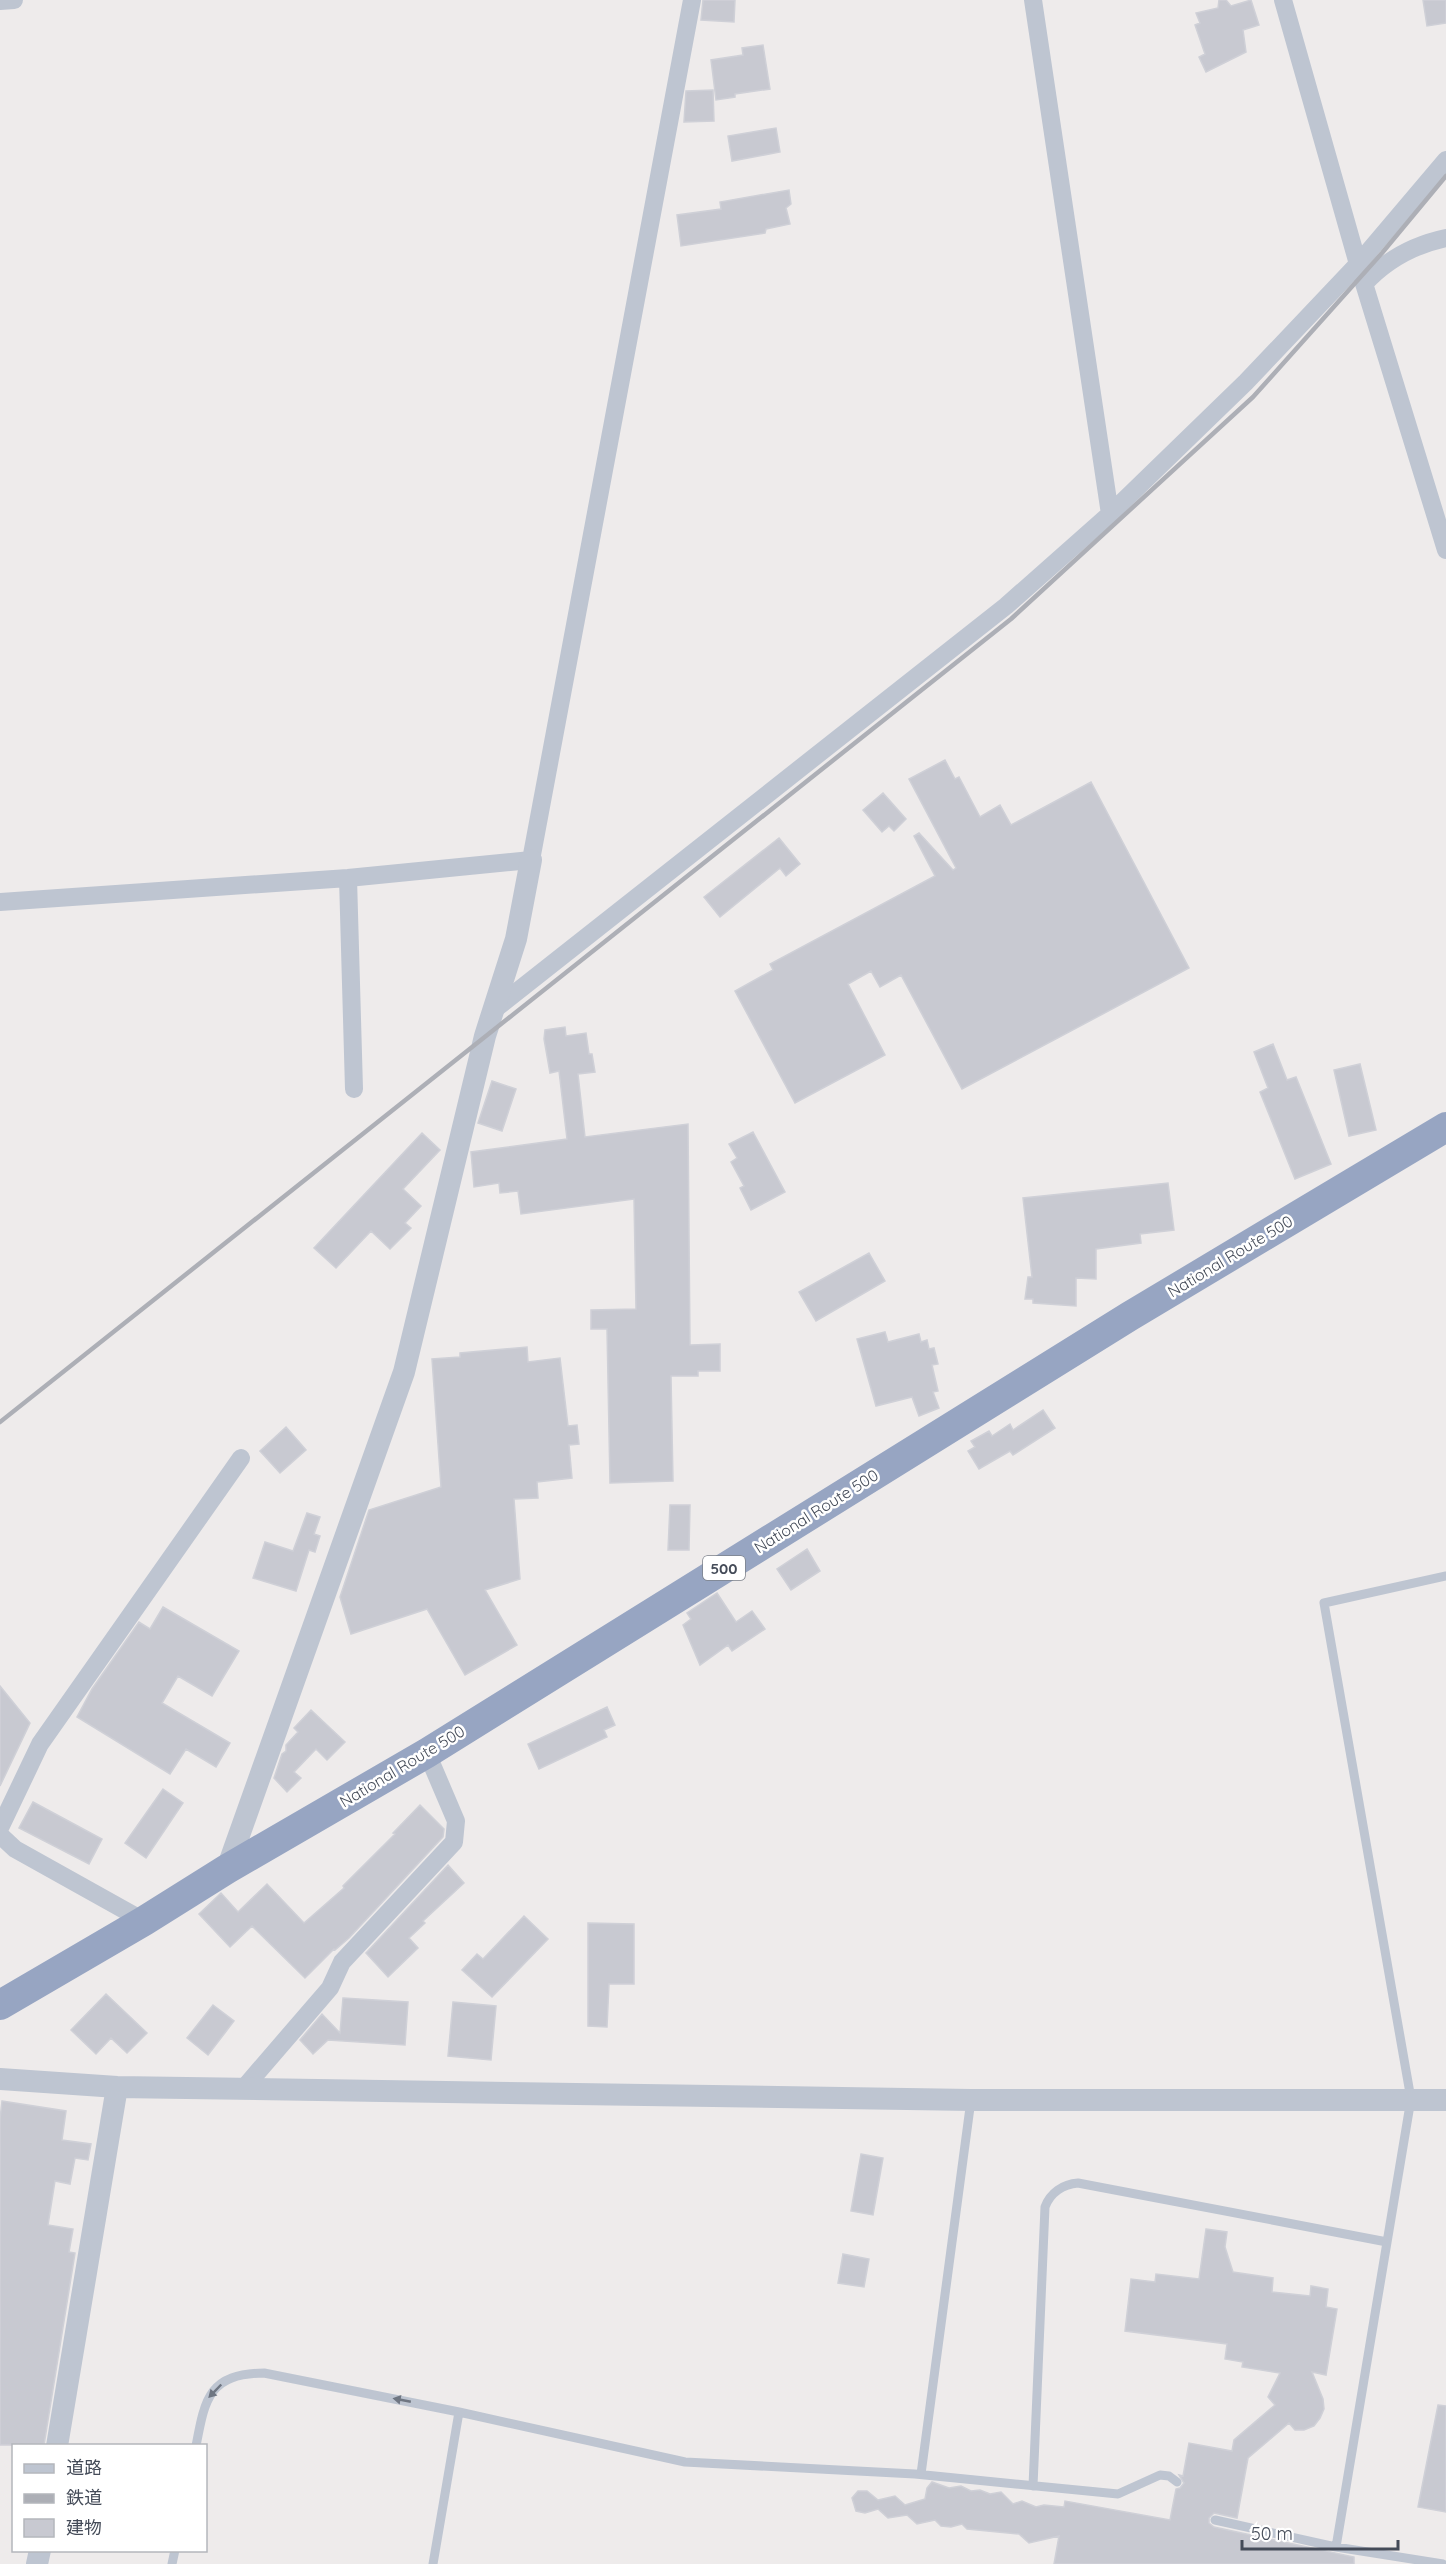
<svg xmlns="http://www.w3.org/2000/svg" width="1446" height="2564" font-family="Quicksand,'Noto Sans JP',sans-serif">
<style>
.building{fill:#c8c9d1;stroke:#cfd0d7;stroke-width:1.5}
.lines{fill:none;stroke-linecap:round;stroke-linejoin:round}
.service{stroke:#bec5d1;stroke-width:9}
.minor{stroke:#bec5d1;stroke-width:18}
.tertiary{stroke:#bec5d1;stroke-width:22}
.trunk{stroke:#97a5c2;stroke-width:30}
.rail{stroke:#adafb6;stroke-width:4.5}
.oneway{fill:#6f7682}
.labels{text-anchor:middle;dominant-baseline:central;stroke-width:5;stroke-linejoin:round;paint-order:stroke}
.shield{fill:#fff;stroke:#7c818a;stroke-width:1.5}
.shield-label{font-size:15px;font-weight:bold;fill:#444b58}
.street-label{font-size:16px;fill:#444b58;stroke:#fff}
</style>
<rect width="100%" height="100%" fill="#eeebeb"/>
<path class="building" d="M703,0H735L734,22L701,20Z
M1219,0H1226L1231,6L1251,0L1259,25L1243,30L1246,52L1206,72L1199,57L1205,54L1195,25L1200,23L1196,13L1218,8Z
M1423,0H1446V23L1427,26Z
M763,45L770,89L735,94V97L716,100L711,60L743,55L742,48Z
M713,90L714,121L684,122L686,91Z
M776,128L780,152L732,161L728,136Z
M789,190L791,204L786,208L790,224L766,229L765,233L681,246L677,215L721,209L720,202Z
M945,760L955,779L959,777L980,817L1000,805L1011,825L1091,782L1189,968L962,1089L901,975L880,987L871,971L848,984L885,1055L795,1103L735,991L773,970L770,964L935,876L914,836L919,833L953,870L956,868L909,779Z
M883,793L906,819L894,831L889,826L882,832L863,810Z
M779,838L800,864L786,876L780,868L720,917L704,897Z
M565,1027L566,1036L586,1033L589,1054H592L595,1072L578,1074L585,1137L688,1124L690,1345L720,1344V1371H698V1376H671L673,1481L610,1483L607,1329H591V1310L636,1309L634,1199L521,1214L518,1191L500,1193L499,1183L474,1187L471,1152L567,1139L559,1071L550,1073L544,1039L545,1030Z
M1273,1044L1287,1080L1296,1077L1331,1164L1295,1179L1260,1092L1268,1088L1254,1052Z
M1360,1064L1376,1130L1349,1136L1334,1070Z
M492,1081L516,1089L502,1131L478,1123Z
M753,1132L785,1192L751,1210L740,1188L744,1186L731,1162L737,1158L729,1144Z
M422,1133L440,1150L403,1189L421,1206L405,1223L411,1228L390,1249L371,1231L336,1268L314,1248Z
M1168,1183L1174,1230L1140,1234L1141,1243L1096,1249V1279L1076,1278V1306L1033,1303V1299H1025L1028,1277H1032L1023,1198Z
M869,1253L885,1281L816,1321L799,1292Z
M885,1332L888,1342L919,1334L921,1342L927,1340L929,1349L934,1348L938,1364L932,1365L938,1391L933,1392L939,1408L919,1416L912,1397L876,1406L857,1339Z
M527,1347L528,1362L560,1358L568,1426L577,1425L579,1444L569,1445L572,1478L537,1482L538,1498L514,1499L520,1579L485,1590L517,1645L465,1675L427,1609L351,1634L340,1597L369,1510L441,1487L432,1359L460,1357V1353Z
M1043,1410L1055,1428L1013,1455L1010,1451L979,1469L968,1451L975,1447L971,1441L989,1431L992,1436L1010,1424L1013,1430Z
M286,1427L306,1450L280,1473L260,1451Z
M670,1505H690L689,1550H668Z
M307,1513L320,1517L314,1534L320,1536L315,1552L309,1550L296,1591L253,1578L265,1542L293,1551Z
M807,1549L820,1571L791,1590L777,1569Z
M717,1593L736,1622L752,1611L765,1629L732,1651L728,1645L700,1665L683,1625L691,1619L687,1613Z
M163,1607L239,1651L212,1696L178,1676L162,1703L230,1743L216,1767L186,1749L170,1774L77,1717L92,1689L139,1622L150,1629Z
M0,1686L30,1723L0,1786Z
M607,1707L615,1725L604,1730L607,1737L539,1769L528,1744Z
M311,1710L345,1742L327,1760L316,1749L294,1772L301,1778L287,1792L274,1778L282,1754L286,1751V1745L298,1732L294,1728Z
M163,1789L183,1803L146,1858L125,1843Z
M33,1802L102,1839L89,1864L19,1828Z
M420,1805L444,1829L443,1837L349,1938L335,1950L334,1949L305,1978L252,1926L230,1947L199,1914L221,1893L238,1912L267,1884L304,1923L344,1888L343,1886L395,1834L393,1833Z
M448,1865L464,1883L423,1921L425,1923L409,1938L418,1948L388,1977L366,1953Z
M524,1916L548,1939L492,1997L462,1970L477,1954L483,1959Z
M588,1923L634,1924V1984H609L607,2027L588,2026Z
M106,1994L147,2033L127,2053L111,2038L96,2054L71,2030Z
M343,1998L408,2002L405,2045L328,2040L313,2054L300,2040L322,2014L340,2033Z
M453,2002L496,2006L491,2060L448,2056Z
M213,2005L234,2021L208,2055L187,2038Z
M2,2101L66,2111L62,2140L91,2144L88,2160L75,2158L70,2184L55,2181L48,2225L73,2229L69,2252L75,2253L44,2445H0V2119Z
M861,2154L883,2158L873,2215L851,2211Z
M1206,2229L1227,2232L1225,2247L1233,2272L1273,2278L1272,2292L1310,2296L1311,2286L1328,2289L1326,2307L1337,2309L1326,2375L1312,2372L1323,2399L1324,2409L1320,2418L1314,2426L1304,2430H1295L1289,2423L1248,2458L1237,2518L1214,2513L1209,2518V2523L1214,2527L1354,2557V2564H1054L1059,2536L1029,2543L1019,2534L967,2529L962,2524L951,2527L941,2526L935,2520L917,2524L907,2515L888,2518L878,2509L865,2513L856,2511L852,2498L858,2491H867L878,2500L895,2496L905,2505L925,2499L927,2488L932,2482L949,2488L961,2486L971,2491L980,2490L990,2494L1001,2492L1013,2504L1022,2501L1036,2507L1044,2505L1064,2507L1065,2501L1170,2520L1176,2489L1180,2488L1184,2483L1179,2475L1183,2476L1189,2443L1232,2451L1234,2440L1275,2405L1268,2397L1280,2373L1242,2367L1243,2362L1225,2359L1227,2344L1125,2331L1131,2279L1155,2282L1156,2274L1199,2279Z
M843,2254L869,2259L864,2287L838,2283Z
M1438,2405L1446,2406V2512L1418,2507Z"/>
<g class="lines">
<path class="service" d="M196,2446C205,2398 209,2374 264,2373L459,2412
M921,2474L971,2100
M1033,2486L1045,2207C1050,2193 1063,2184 1078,2183L1387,2242
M1215,2520L1336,2547L1443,2564
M1336,2547L1411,2099L1324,1603L1446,1576
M172,2564L175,2550
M433,2564L459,2412L685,2462L915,2474L1118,2494L1160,2475L1169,2476L1177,2482"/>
<path class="minor" d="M1033,0L1110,514
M1283,0L1358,264L1446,550
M0,1L14,0
M1364,284C1387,259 1413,245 1446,238
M348,878L354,1089
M0,902L348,878L531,860L692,0
M495,1009L1006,606L1110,514L1246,382L1358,264L1446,160
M0,1828L40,1744L241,1458
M0,1835L15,1849L144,1921
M243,2089L330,1988L342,1962L454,1842L456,1821L427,1753"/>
<path class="tertiary" d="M227,1869L404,1372L485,1036L516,939L531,860
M0,2079L117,2087L971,2100H1446
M57,2446L117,2087
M37,2564L40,2550"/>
<path class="trunk" d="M0,2005L144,1921L227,1869L427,1753L1130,1316L1446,1127"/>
<path class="rail" d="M0,1422L1011,619L1253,397L1382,253L1446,176"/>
</g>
<defs><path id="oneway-solid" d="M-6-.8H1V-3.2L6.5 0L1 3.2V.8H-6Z" transform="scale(1.5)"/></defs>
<g class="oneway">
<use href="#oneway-solid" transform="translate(215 2391) rotate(134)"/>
<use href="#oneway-solid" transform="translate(402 2400) rotate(-169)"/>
</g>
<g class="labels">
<rect class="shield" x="703" y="1556" width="42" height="24" rx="4.5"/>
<g class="shield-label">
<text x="724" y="1568">500</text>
</g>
<g class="street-label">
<text transform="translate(1230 1256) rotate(-31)">National Route 500</text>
<text transform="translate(816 1511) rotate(-32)">National Route 500</text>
<text transform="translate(402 1766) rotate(-31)">National Route 500</text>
</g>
</g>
<rect x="12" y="2444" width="195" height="108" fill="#ffffff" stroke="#b4b7bc" stroke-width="1.5"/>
<rect x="24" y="2464" width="30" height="9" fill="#bec5d1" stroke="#b4b7bc" stroke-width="1.5"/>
<text x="66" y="2474" font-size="18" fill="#444b58">道路</text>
<rect x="24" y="2494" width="30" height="9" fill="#adafb6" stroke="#b4b7bc" stroke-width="1.5"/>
<text x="66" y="2504" font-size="18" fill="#444b58">鉄道</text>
<rect x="24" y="2519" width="30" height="18" fill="#c8c9d1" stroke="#b4b7bc" stroke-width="1.5"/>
<text x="66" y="2534" font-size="18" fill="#444b58">建物</text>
<path d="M1242 2540v9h156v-9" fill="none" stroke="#444b58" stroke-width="3"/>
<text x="1251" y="2540" font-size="18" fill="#444b58" stroke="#ffffff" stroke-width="4.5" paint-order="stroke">50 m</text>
</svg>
